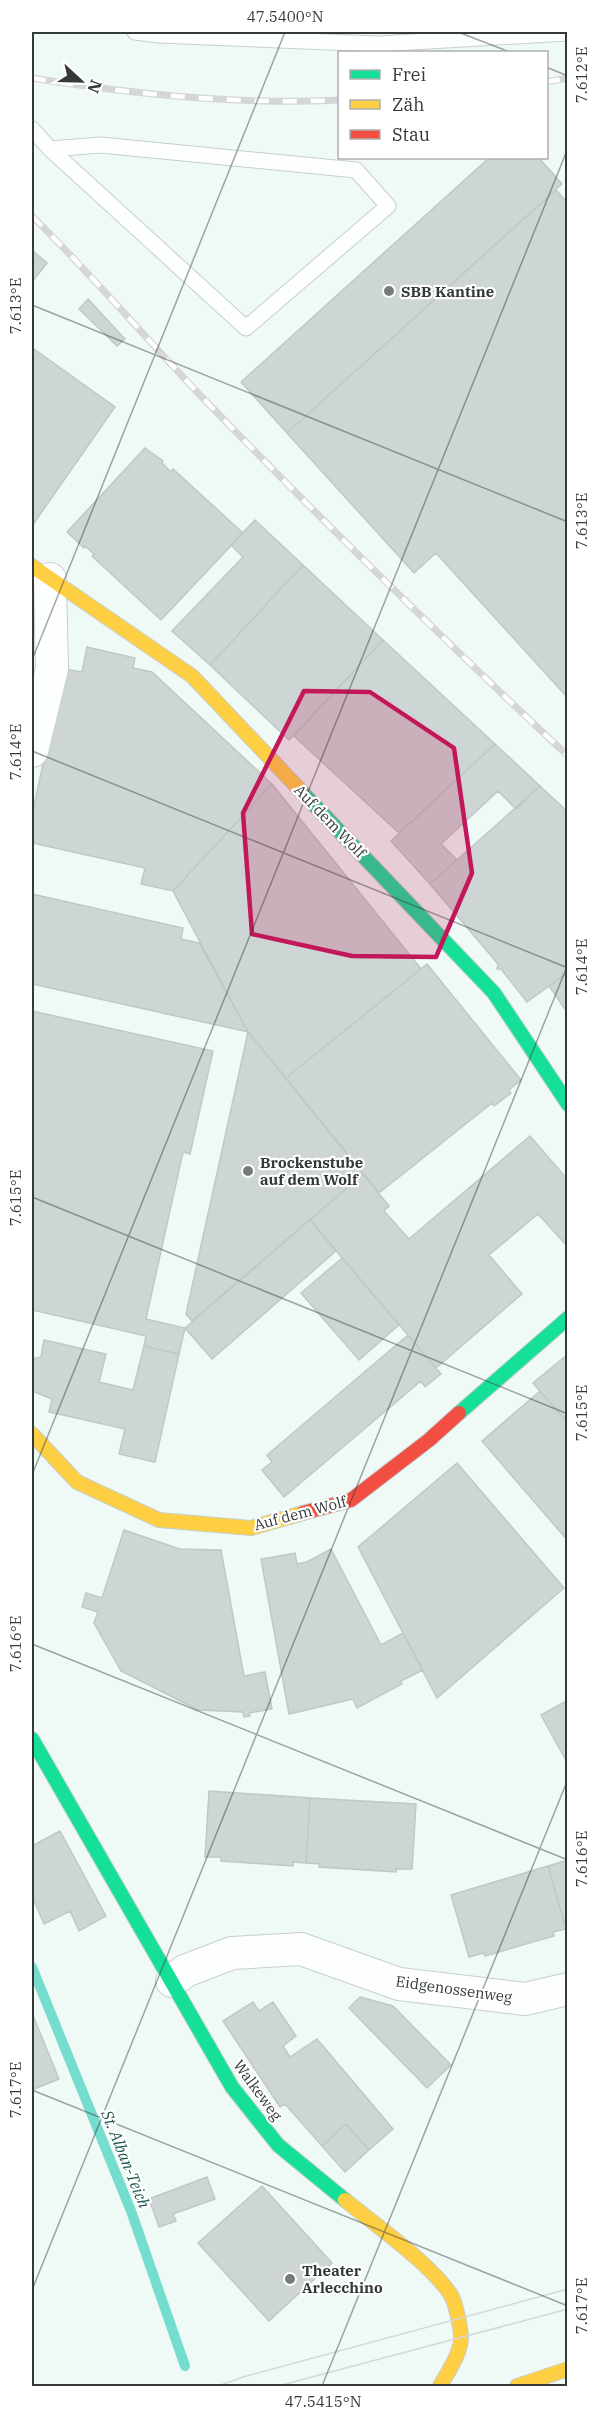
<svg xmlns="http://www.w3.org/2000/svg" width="599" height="2418" font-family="'IBM Plex Serif',serif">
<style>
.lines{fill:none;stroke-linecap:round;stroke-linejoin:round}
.stream{stroke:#74ddce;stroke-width:10}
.building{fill:#cdd6d4;stroke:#c0c8c6;stroke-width:1.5}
.lane-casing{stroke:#c7cfcd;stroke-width:17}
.street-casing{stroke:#c7cfcd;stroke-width:34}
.fast-casing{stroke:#c7cfcd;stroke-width:16}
.slow-casing{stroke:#c7cfcd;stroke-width:16}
.jam-casing{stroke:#c7cfcd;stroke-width:16}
.lane{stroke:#fdfefe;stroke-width:15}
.street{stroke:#fdfefe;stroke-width:32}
.fast{stroke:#16e098;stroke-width:14}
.slow{stroke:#ffcf43;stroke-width:14}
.jam{stroke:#f24e42;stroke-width:14}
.tram{stroke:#d5d7d7;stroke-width:1.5}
.rail-casing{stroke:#d5d7d7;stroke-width:7}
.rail{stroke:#fff;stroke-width:4.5;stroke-dasharray:14;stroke-linecap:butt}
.marked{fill:#c2185b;fill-opacity:0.2;stroke:#c2185b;stroke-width:4.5;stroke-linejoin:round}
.ticks{fill:none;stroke:#333a39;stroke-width:1.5;stroke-opacity:0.45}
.poi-dot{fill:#757d7c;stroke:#fff;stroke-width:2}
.labels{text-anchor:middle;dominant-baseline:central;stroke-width:4.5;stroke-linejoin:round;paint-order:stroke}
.poi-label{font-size:15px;font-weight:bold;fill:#333a39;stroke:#fff;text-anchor:start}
.street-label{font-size:15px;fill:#333a39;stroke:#fff}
.water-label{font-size:16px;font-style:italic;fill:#1a554c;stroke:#fff}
.neatline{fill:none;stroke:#333a39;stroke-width:2}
.ticks-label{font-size:15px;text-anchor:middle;fill:#333a39}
</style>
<rect width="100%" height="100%" fill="#effaf7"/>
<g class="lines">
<path class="stream" d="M32,1967L131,2211L185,2366"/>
</g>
<path class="building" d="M489,158H539L562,184L287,433L241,382Z
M556,190L568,203V698L436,553L414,573L287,433Z
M32,250L47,263L32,282Z
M88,299L125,339L117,346L79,309Z
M34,349L115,407L32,526V352Z
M145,448L163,461L162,463L171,472L173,469L243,533L161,620L92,556L94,554L85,546L84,548L67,532Z
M255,520L303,565L210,665L172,631L243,557L231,545Z
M303,565L383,640L289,740L210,665Z
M383,640L495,744L399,833L294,736Z
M87,647L135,658L133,668L152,672L272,784L173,891L141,884L145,868L32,843V814L63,673L65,669L82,672Z
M495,744L540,786L516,809L498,791L441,844L457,860L430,884L391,841Z
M272,784L421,969L286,1078L248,1032L173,891Z
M540,786L568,812V972L527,1002L501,969H497L498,964L430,884Z
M32,894L183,928L181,939L199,943L248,1032L32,984Z
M427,964L521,1080L509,1090L511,1093L494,1106L492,1103L379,1193L286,1078Z
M568,972V1011L567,1012L549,986Z
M32,1011L213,1051L190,1154L183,1152L146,1319L185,1328L179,1354L144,1346L146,1336L32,1310Z
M248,1032L363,1174L192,1321L186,1314Z
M530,1136L568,1180V1247L538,1214L489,1255L522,1294L436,1368L310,1220L363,1174L389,1206L384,1211L409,1239Z
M310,1220L336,1251L212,1359L185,1328Z
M342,1258L399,1325L359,1360L301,1293Z
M408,1335L441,1374L425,1387L421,1381L284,1497L262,1470L272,1462L267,1455Z
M44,1340L106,1354L99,1382L133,1390L144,1346L179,1354L155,1462L119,1454L125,1429L49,1412L52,1399L32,1391V1359L41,1357Z
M568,1354V1423L533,1383Z
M540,1391L568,1423V1541L482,1441Z
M457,1463L564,1588L437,1698L358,1547Z
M124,1530L180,1549L221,1550L244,1676L265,1672L272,1709L249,1713L250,1716L244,1717L243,1712L198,1710L121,1671L94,1623L98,1612L82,1607L86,1593L102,1598Z
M331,1549L381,1645L403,1633L423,1670L401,1681L402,1684L357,1708L353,1699L289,1714L261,1559L295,1553L297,1564L307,1562Z
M568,1700V1764L541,1715Z
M209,1791L310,1798L306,1863L293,1862V1866L221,1861V1857H205Z
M310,1798L416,1804L412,1869H396V1872L319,1867L320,1864L306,1863Z
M60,1831L106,1916L79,1931L70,1911L44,1924L32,1896V1846Z
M568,1860V1928L566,1929L548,1866Z
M548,1866L566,1929L553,1932L554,1936L485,1956L484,1953L469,1957L451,1895Z
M360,1997L393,2006L451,2065L427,2088L349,2008Z
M253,2002L259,2011L273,2002L296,2036L283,2046L290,2057L317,2039L393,2129L369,2150L346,2124L322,2146L285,2104L280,2107L223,2021Z
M32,2013L59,2079L32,2090Z
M346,2124L369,2150L345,2172L322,2146Z
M207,2177L215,2199L173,2214L176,2221L159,2227L149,2199Z
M262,2186L332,2263L269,2321L198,2243Z"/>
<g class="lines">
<defs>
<path id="lane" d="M135,32L159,35L378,44L568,33
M32,129L50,149L246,328L388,206L356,170L101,145L50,149"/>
<path id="street" d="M32,751L52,669L50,579
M172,1981L185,1971L232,1953L301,1949L399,1984L525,1999L568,1989"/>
<path id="fast" d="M300,790L494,993L568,1104
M459,1413L568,1318
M32,1739L232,2087L278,2145L345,2200"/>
<path id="slow" d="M32,566L192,676L300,790
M32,1434L77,1482L159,1520L251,1528L303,1513
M345,2200C374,2224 431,2264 451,2295C456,2304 460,2325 461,2335C462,2352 448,2372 440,2386
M517,2386L568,2369"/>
<path id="jam" d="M303,1513L351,1500L429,1440L459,1413"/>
</defs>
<use href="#lane" class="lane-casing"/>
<use href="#street" class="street-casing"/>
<use href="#fast" class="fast-casing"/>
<use href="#slow" class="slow-casing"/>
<use href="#jam" class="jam-casing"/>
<use href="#lane" class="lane"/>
<use href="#street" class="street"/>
<use href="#fast" class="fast"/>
<use href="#slow" class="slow"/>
<use href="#jam" class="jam"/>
<path class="tram" d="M218,2386L243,2377L568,2289
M278,2386L568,2309"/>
<defs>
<path id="rail" d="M32,78C131,94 239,105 340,100
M546,82L568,78
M32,216C90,273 143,335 199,394C319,518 442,638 568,756"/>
</defs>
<use href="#rail" class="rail-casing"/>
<use href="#rail" class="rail"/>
</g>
<path class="marked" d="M304,691L370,692L454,748L472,873L436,957L352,956L252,934L243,813Z"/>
<path class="ticks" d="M458,32L510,52M546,67L568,76M32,305L568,522M32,660L285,32M32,751L568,968M32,1197L568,1414M32,1475L568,148M32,1644L568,1860M32,2090L568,2306M32,2290L568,964M322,2386L568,1779"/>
<g class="poi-dot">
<circle cx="389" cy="291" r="6"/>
<circle cx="248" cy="1171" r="6"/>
<circle cx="290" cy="2279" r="6"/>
</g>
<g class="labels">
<g class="poi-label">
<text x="401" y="291">SBB Kantine</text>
<text x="260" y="1162">Brockenstube<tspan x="260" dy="17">auf dem Wolf</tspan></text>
<text x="302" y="2270">Theater<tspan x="302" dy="17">Arlecchino</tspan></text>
</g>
<g class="street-label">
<text transform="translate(330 821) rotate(46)">Auf dem Wolf</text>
<text transform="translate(300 1513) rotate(-15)">Auf dem Wolf</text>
<text transform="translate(454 1989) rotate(8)">Eidgenossenweg</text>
<text transform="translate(258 2090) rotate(54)">Walkeweg</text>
</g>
<g class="water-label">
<text transform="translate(126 2159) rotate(68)">St. Alban-Teich</text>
</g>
</g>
<rect width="599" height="2418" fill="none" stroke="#ffffff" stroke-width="66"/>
<rect x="338" y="51" width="210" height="108" fill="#ffffff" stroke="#adb0b0" stroke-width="1.5"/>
<rect x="350" y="70" width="30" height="9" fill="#16e098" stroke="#adb0b0" stroke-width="1.5"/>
<text x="392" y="81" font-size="18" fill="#333a39">Frei</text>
<rect x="350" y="100" width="30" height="9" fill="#ffcf43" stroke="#adb0b0" stroke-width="1.5"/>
<text x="392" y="111" font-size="18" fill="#333a39">Zäh</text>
<rect x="350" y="130" width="30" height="9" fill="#f24e42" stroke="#adb0b0" stroke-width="1.5"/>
<text x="392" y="141" font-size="18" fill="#333a39">Stau</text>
<g transform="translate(81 81) rotate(112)" stroke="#ffffff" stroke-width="4.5" paint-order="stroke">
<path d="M0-4.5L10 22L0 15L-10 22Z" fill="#333a39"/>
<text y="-9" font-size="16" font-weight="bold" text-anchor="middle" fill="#333a39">N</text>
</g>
<rect x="33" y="33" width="533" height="2352" class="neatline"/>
<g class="ticks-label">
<text x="285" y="22">47.5400°N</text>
<text transform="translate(582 75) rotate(-90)" y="5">7.612°E</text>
<text transform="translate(16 306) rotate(-90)" y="5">7.613°E</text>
<text transform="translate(582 521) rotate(-90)" y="5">7.613°E</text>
<text transform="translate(16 752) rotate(-90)" y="5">7.614°E</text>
<text transform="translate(582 967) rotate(-90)" y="5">7.614°E</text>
<text transform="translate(16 1198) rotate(-90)" y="5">7.615°E</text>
<text transform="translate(582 1413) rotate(-90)" y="5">7.615°E</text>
<text transform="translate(16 1644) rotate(-90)" y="5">7.616°E</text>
<text transform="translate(582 1859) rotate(-90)" y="5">7.616°E</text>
<text transform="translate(16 2090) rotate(-90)" y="5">7.617°E</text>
<text transform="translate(582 2306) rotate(-90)" y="5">7.617°E</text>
<text x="323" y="2407">47.5415°N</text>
</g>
</svg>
